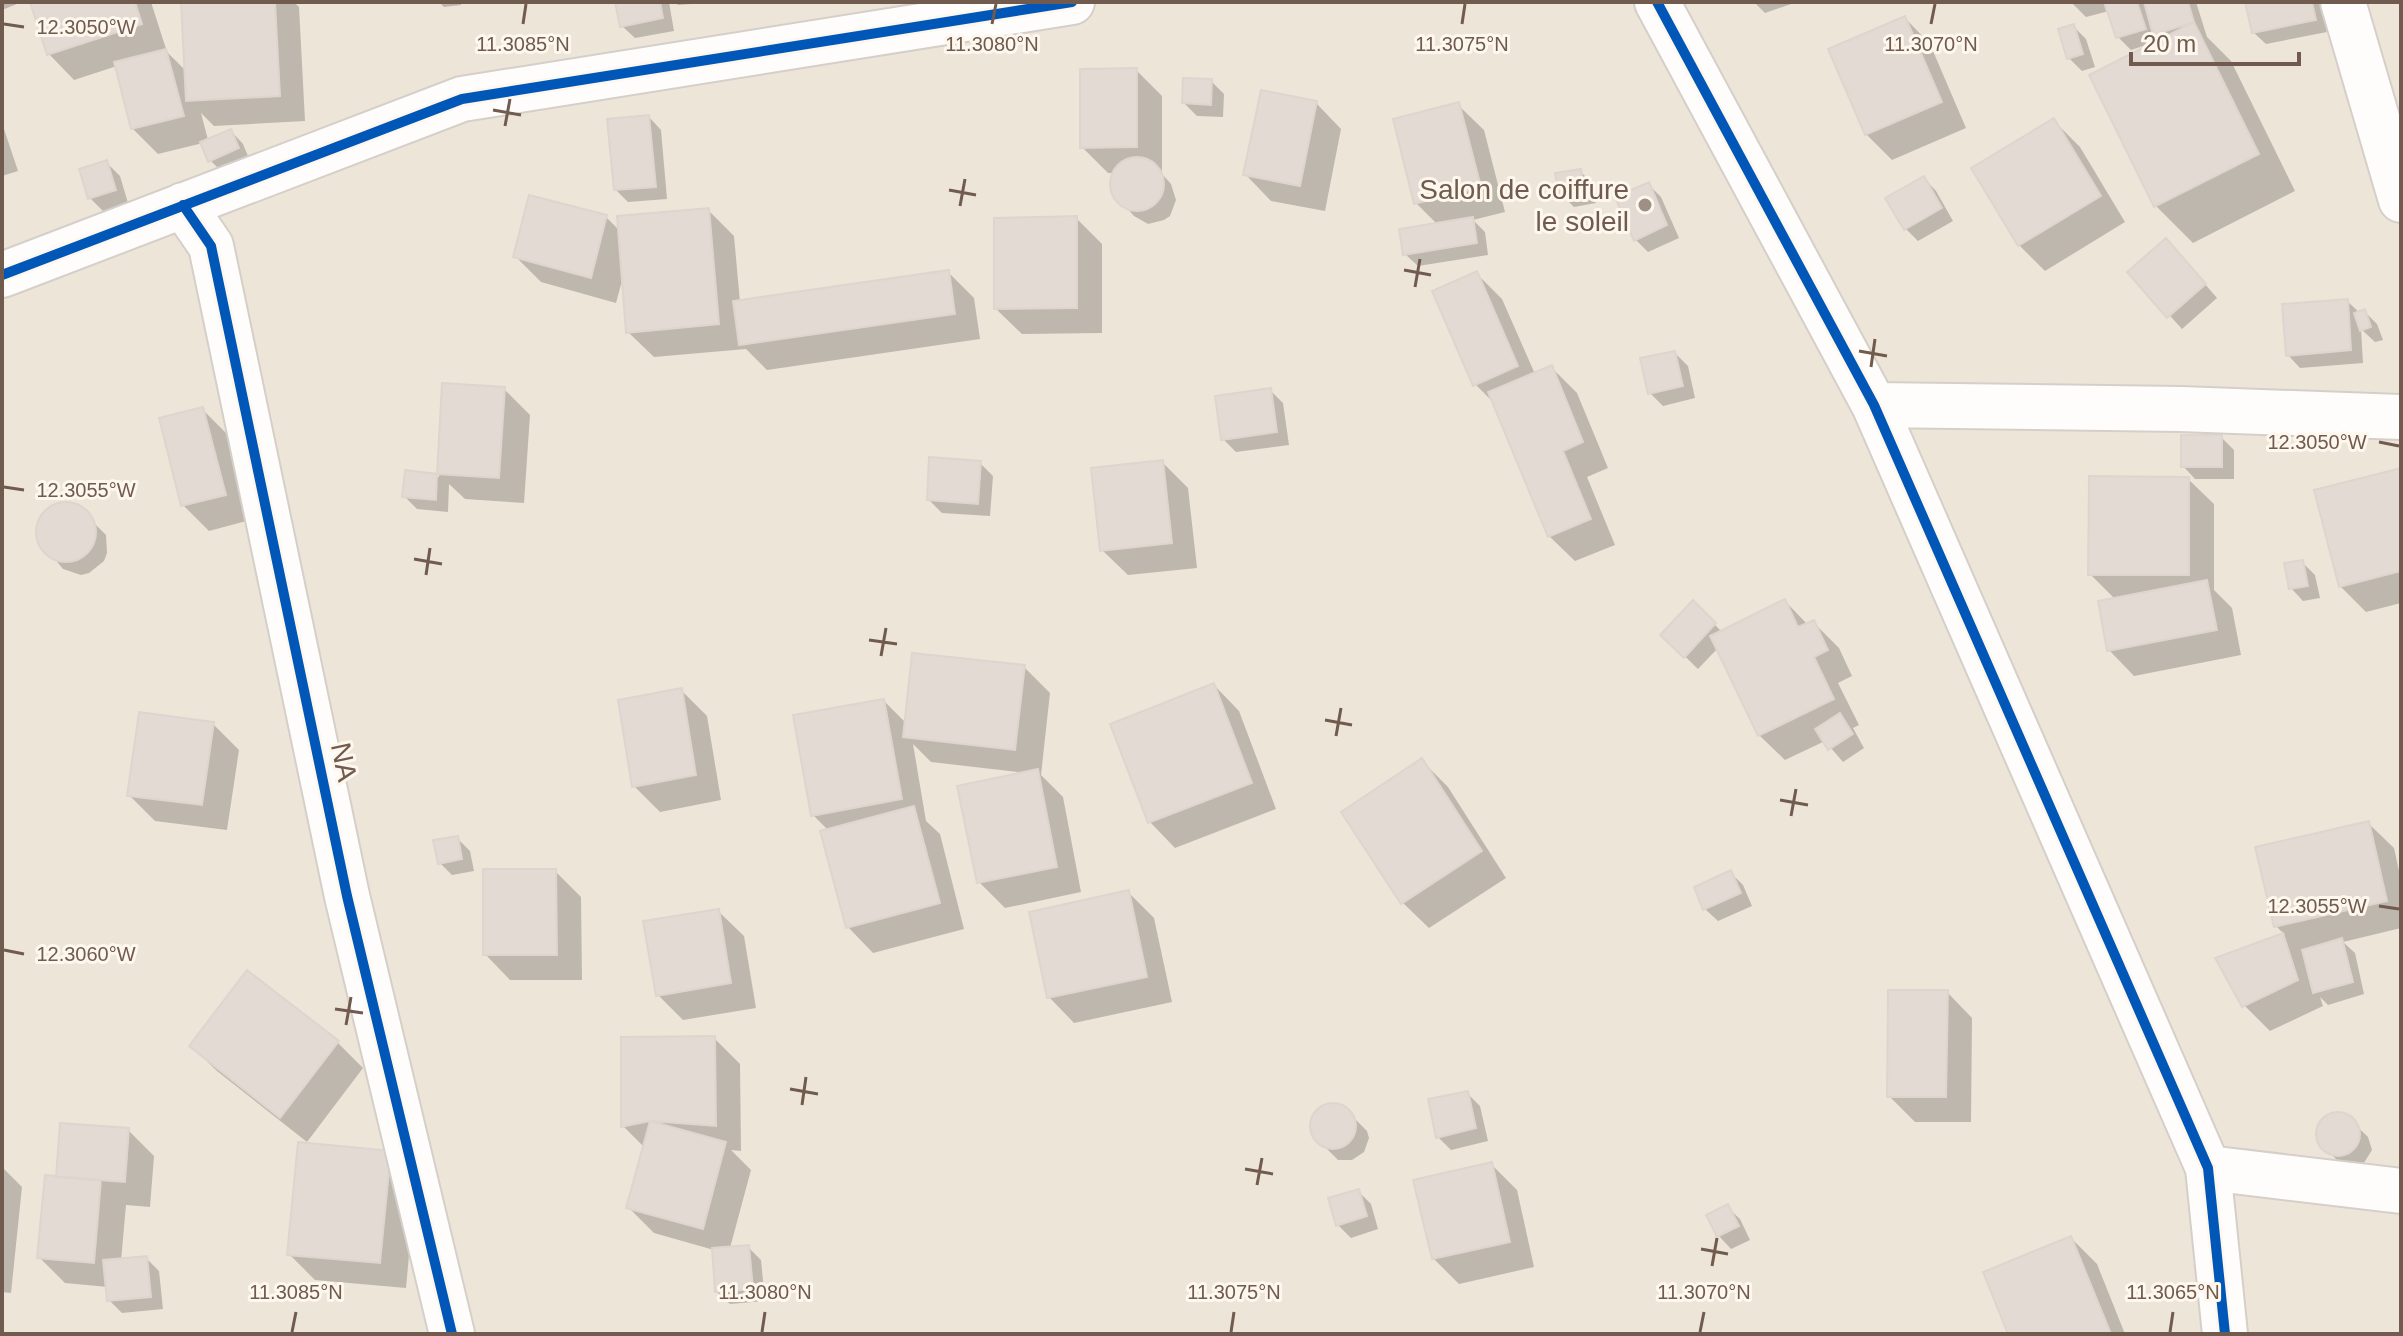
<svg xmlns="http://www.w3.org/2000/svg" width="2403" height="1336" font-family="Helvetica,sans-serif">
<style>
.residential{fill:#eee5d9}
.shadow{fill:#0003}
.building{fill:#e2dad3;stroke:#ded5ce;stroke-width:2}
.lines{fill:none;stroke-linecap:round;stroke-linejoin:round}
.minor-casing{stroke:#d5cfc9;stroke-width:48}
.minor{stroke:#fefdfc;stroke-width:44}
.cycleway-casing{stroke:#fdf7ed;stroke-width:15}
.cycleway{stroke:#0057b8;stroke-width:10}
.ticks{fill:none;stroke:#705b4e;stroke-width:3}
.poi-dot{fill:#9f9085;stroke:#fdf7ed;stroke-width:3}
.labels{text-anchor:middle;dominant-baseline:central;stroke-width:6;stroke-linejoin:round;paint-order:stroke}
.poi-label{font-size:28px;fill:#705b4e;stroke:#fdf7ed;text-anchor:end}
.street-label{font-size:28px;fill:#705b4e;stroke:#fdf7ed}
.ticks-label{font-size:20px;text-anchor:middle;fill:#705b4e;stroke:#fdf7ed;stroke-width:6;stroke-linejoin:round;paint-order:stroke}
</style>
<rect width="100%" height="100%" fill="#f6f2eb"/>
<path class="residential" d="M2,2H2401V1334H2Z"/>
<path class="shadow" d="M2,2H22L2,10Z
M32,2H151L167,52L187,72L183,2H294L299,7L305,121L214,126L201,113L208,140L231,131L243,144L250,161L223,173L210,160L203,143L158,154L132,128L117,66L74,80L49,54Z
M439,2H461V5L444,7Z
M617,2H669L674,31L635,38L622,26Z
M675,2H703V3L678,5Z
M1754,2H1797L1765,13Z
M2071,2H2196L2207,37L2231,61L2295,191L2193,243L2156,206L2149,44L2131,50L2118,37L2109,11L2086,17Z
M2248,2H2321L2327,32L2266,44L2253,32Z
M1905,18L1930,44L1966,128L1892,160L1866,134Z
M2073,26L2086,39L2095,67L2082,71L2069,58L2060,30Z
M1136,70L1162,96V174L1171,184L1176,200L1170,216L1164,220L1148,224L1134,216L1115,195L1113,179L1117,173H1108L1082,147Z
M1211,81L1224,94L1223,117L1197,116L1184,103Z
M1316,103L1341,129L1325,211L1271,201L1246,175Z
M1458,105L1484,130L1505,212L1473,220L1485,232L1488,255L1418,266L1405,254L1438,225L1416,203Z
M649,117L661,130L667,199L628,202L616,190Z
M2054,121L2080,147L2125,222L2045,271L2019,245Z
M2,123L18,171L2,176Z
M107,163L120,176L128,203L103,211L90,198Z
M1580,171L1593,184L1596,203L1574,207L1561,194Z
M1924,178L1936,191L1953,221L1918,241L1906,229Z
M1648,184L1661,197L1679,238L1648,252L1635,239Z
M708,210L734,236L740,302L948,272L974,298L980,339L767,370L746,349L654,357L628,332L623,277L616,303L541,282L515,256L606,217L620,231Z
M1076,218L1102,244V333L1022,334L996,309Z
M2178,253L2217,298L2182,329L2130,272Z
M1477,274L1502,299L1535,374L1551,367L1577,393L1608,468L1587,477L1615,545L1575,561L1549,536L1496,405L1475,384Z
M2347,301L2360,313L2365,312L2377,324L2383,340L2375,342L2361,329L2363,363L2300,368L2288,355Z
M1675,353L1688,366L1695,398L1663,406L1650,393Z
M443,386L504,389L530,415L524,503L465,499L449,484L448,512L417,509L404,496L407,472L439,477Z
M1270,390L1283,403L1289,445L1236,452L1223,439Z
M202,409L228,435L250,520L209,531L183,505Z
M2221,437L2234,450V479H2195L2183,466Z
M1162,462L1188,488L1197,568L1128,575L1102,550Z
M980,463L993,476L990,516L942,513L929,500Z
M2401,470V603L2366,612L2340,586Z
M2188,479L2214,504V590L2232,608L2241,655L2134,676L2109,650L2116,600L2090,574Z
M61,505L79,508L106,535L107,553L104,561L89,573L81,575L63,569L39,540L40,521L46,514Z
M2302,562L2315,575L2320,598L2303,601L2291,588Z
M1785,601L1808,625L1813,622L1839,648L1852,676L1838,683L1859,725L1853,728L1864,748L1843,762L1825,741L1785,760L1759,735L1718,648L1698,669L1663,635L1693,603L1722,632Z
M1024,667L1050,693L1041,775L1063,797L1081,892L1005,908L979,882L1027,773L931,762L913,744L926,821L940,834L964,929L873,953L848,927L829,831L813,815L884,701L907,724Z
M1214,685L1239,711L1276,809L1175,848L1150,822Z
M681,690L707,716L721,800L660,812L634,786Z
M213,724L239,750L227,830L155,821L129,795Z
M1422,761L1448,787L1506,878L1429,928L1403,903Z
M2368,823L2394,848L2401,880V928L2343,942L2355,953L2364,994L2328,1005L2320,997L2323,1006L2270,1031L2244,1005L2218,959L2285,935L2276,926Z
M457,838L470,851L474,871L452,875L440,863Z
M555,871L581,897L582,980H510L485,954Z
M1731,873L1743,885L1752,906L1718,921L1705,909Z
M1128,892L1154,918L1172,1002L1074,1023L1049,997Z
M718,911L744,936L756,1008L683,1020L658,995Z
M1947,992L1972,1018L1971,1122H1915L1889,1096Z
M714,1038L740,1064L741,1151L731,1150L751,1170L730,1248L748,1247L761,1260L765,1301L730,1304L717,1292L714,1250L654,1233L628,1207L644,1147L623,1126Z
M337,1042L363,1068L307,1142L217,1071L191,1046Z
M1467,1093L1480,1106L1488,1141L1451,1150L1438,1137Z
M1329,1104L1343,1107L1367,1131L1369,1138L1364,1152L1352,1160H1338L1314,1136L1313,1117L1323,1106Z
M2338,1114L2345,1115L2368,1137L2372,1150L2362,1166L2344,1167L2320,1143L2318,1130L2325,1119Z
M128,1130L154,1156L150,1207L126,1205L121,1261L146,1258L159,1271L163,1309L122,1313L109,1300L108,1287L65,1283L39,1257L58,1179Z
M390,1153L416,1179L406,1288L315,1280L289,1254Z
M1491,1164L1517,1190L1534,1267L1459,1284L1433,1258Z
M2,1167L22,1187L11,1293L2,1292Z
M1358,1191L1371,1204L1378,1229L1351,1238L1338,1225Z
M1727,1207L1740,1219L1750,1240L1731,1249L1719,1236L1709,1216Z
M2071,1238L2097,1264L2125,1334H2011Z"/>
<path class="building" d="M30,2H135L142,24L47,55Z
M181,2H275L280,96L186,101Z
M615,2H660L663,18L620,27Z
M2104,2H2137L2146,29L2116,38Z
M2144,2H2188L2194,22L2153,35Z
M2245,2H2312L2316,20L2252,33Z
M1905,16L1942,102L1865,135L1828,49Z
M2194,22L2259,154L2154,207L2089,75Z
M2074,24L2083,54L2067,59L2058,29Z
M166,49L184,116L131,129L114,62Z
M1137,68V147L1080,148V69Z
M1183,78L1212,79L1211,105L1182,103Z
M1261,90L1317,101L1300,186L1243,175Z
M1459,102L1481,187L1414,204L1393,119Z
M649,115L656,187L614,190L607,119Z
M2054,118L2101,196L2018,246L1971,168Z
M231,129L239,148L208,162L200,142Z
M1110 184a27 27 0 1 1 54 0a27 27 0 1 1-54 0Z
M107,160L116,190L88,199L79,169Z
M1581,169L1584,191L1559,195L1555,173Z
M1924,176L1942,208L1904,230L1885,198Z
M1649,182L1667,225L1634,241L1615,197Z
M529,195L607,215L591,278L513,257Z
M709,208L719,324L626,333L617,216Z
M1077,216V308L994,309V218Z
M1473,217L1477,243L1403,255L1399,229Z
M2166,238L2206,284L2167,318L2127,272Z
M949,270L955,314L739,345L733,301Z
M1477,271L1518,366L1473,386L1432,291Z
M2348,299L2351,350L2286,356L2282,304Z
M2365,309L2371,327L2360,331L2354,313Z
M1675,351L1683,386L1648,394L1640,358Z
M1552,365L1583,442L1563,451L1591,519L1548,537L1488,392Z
M442,383L505,387L499,478L437,474Z
M1271,388L1277,432L1221,440L1215,396Z
M203,407L226,495L181,506L159,418Z
M2181,435H2222V467H2181Z
M929,457L981,461L978,504L927,500Z
M1163,460L1172,543L1100,551L1091,468Z
M2401,468V571L2339,587L2314,490Z
M405,470L437,474L436,500L402,497Z
M2089,476L2189,477V575H2088Z
M36 532a30 30 0 1 1 60 0a30 30 0 1 1-60 0Z
M2303,560L2308,586L2289,589L2284,563Z
M2207,580L2217,630L2107,651L2098,601Z
M1785,599L1798,627L1814,620L1828,650L1814,657L1834,699L1758,736L1710,636Z
M1693,600L1716,623L1684,658L1660,635Z
M912,653L1025,665L1015,750L903,737Z
M1214,683L1252,783L1148,823L1110,724Z
M682,688L696,775L632,787L618,700Z
M884,699L902,799L811,816L793,715Z
M139,712L214,722L202,805L127,796Z
M1840,713L1853,734L1828,750L1815,729Z
M1422,758L1482,851L1401,904L1341,812Z
M1038,769L1057,867L977,883L957,786Z
M914,806L940,903L846,928L820,831Z
M2369,821L2387,901L2274,927L2255,847Z
M458,836L462,859L438,864L433,840Z
M483,869H556L557,955H483Z
M1731,870L1741,893L1703,910L1694,887Z
M1129,890L1147,977L1047,998L1029,912Z
M719,909L731,983L656,996L643,921Z
M2283,933L2298,980L2242,1007L2215,958Z
M2342,938L2353,982L2313,993L2302,950Z
M247,970L339,1041L280,1118L189,1046Z
M1888,990H1948L1946,1097H1887Z
M715,1036L716,1126L650,1121L621,1127V1037Z
M1468,1091L1476,1128L1436,1138L1428,1099Z
M1310 1126a23 23 0 1 1 46 0a23 23 0 1 1-46 0Z
M2316 1134a22 22 0 1 1 44 0a22 22 0 1 1-44 0Z
M650,1121L726,1142L703,1229L626,1208Z
M60,1123L129,1128L125,1182L56,1177Z
M298,1142L391,1151L380,1263L287,1255Z
M1492,1162L1510,1242L1432,1259L1413,1180Z
M45,1175L101,1180L94,1263L37,1258Z
M1359,1189L1367,1216L1336,1226L1328,1198Z
M1728,1204L1739,1226L1717,1237L1706,1215Z
M2071,1236L2111,1334H2008L1983,1272Z
M749,1245L753,1289L715,1292L712,1248Z
M147,1256L151,1297L107,1301L103,1260Z"/>
<g class="lines">
<defs>
<path id="minor" d="M1657,2L1874,405L2208,1168L2225,1334
M2343,2L2401,200
M183,205L211,246L347,896L452,1334
M2,275L462,99L1072,2
M1874,405L2181,409L2401,417
M2208,1168L2401,1191"/>
</defs>
<use href="#minor" class="minor-casing"/>
<use href="#minor" class="minor"/>
<defs>
<path id="cycleway" d="M1657,2L1874,405L2208,1168L2225,1334
M183,205L211,246L347,896L452,1334
M2,275L462,99L1072,2"/>
</defs>
<use href="#cycleway" class="cycleway-casing"/>
<use href="#cycleway" class="cycleway"/>
</g>
<path class="ticks" d="M4,24L24,27M523,24L526,4M992,24L996,4M1462,24L1465,4M1931,24L1935,4M493,110L521,115M505,126L510,99M949,190L976,195M960,206L965,179M1404,270L1431,275M1415,287L1420,259M1859,351L1887,356M1871,367L1875,339M2379,442L2399,446M4,487L24,490M414,559L442,564M426,575L430,548M869,640L897,644M881,656L886,628M1325,720L1352,725M1336,736L1341,708M1780,800L1808,805M1791,816L1796,789M2379,906L2399,909M4,950L24,954M335,1009L363,1013M346,1025L351,997M790,1089L818,1094M802,1105L806,1077M1245,1169L1273,1174M1257,1185L1262,1158M1701,1249L1728,1254M1712,1266L1717,1238M292,1332L296,1312M762,1332L765,1312M1231,1332L1234,1312M1700,1332L1704,1312M2170,1332L2173,1312"/>
<circle class="poi-dot" cx="1645" cy="205" r="8"/>
<g class="labels">
<g class="poi-label">
<text x="1629" y="189">Salon de coiffure<tspan x="1629" dy="32">le soleil</tspan></text>
</g>
<g class="street-label">
<text transform="translate(344 762) rotate(78)">NA</text>
</g>
</g>
<g class="ticks-label">
<text x="86" y="34">12.3050°W</text>
<text x="523" y="51">11.3085°N</text>
<text x="992" y="51">11.3080°N</text>
<text x="1462" y="51">11.3075°N</text>
<text x="1931" y="51">11.3070°N</text>
<text x="2317" y="449">12.3050°W</text>
<text x="86" y="497">12.3055°W</text>
<text x="2317" y="913">12.3055°W</text>
<text x="86" y="961">12.3060°W</text>
<text x="296" y="1299">11.3085°N</text>
<text x="765" y="1299">11.3080°N</text>
<text x="1234" y="1299">11.3075°N</text>
<text x="1704" y="1299">11.3070°N</text>
<text x="2173" y="1299">11.3065°N</text>
</g>
<rect width="2403" height="1336" fill="none" stroke="#705b4e" stroke-width="8"/>
<path d="M2131 52v12h168v-12" fill="none" stroke="#705b4e" stroke-width="4"/>
<text x="2143" y="52" font-size="24" fill="#705b4e" stroke="#fdf7ed" stroke-width="6" paint-order="stroke">20 m</text>
</svg>
